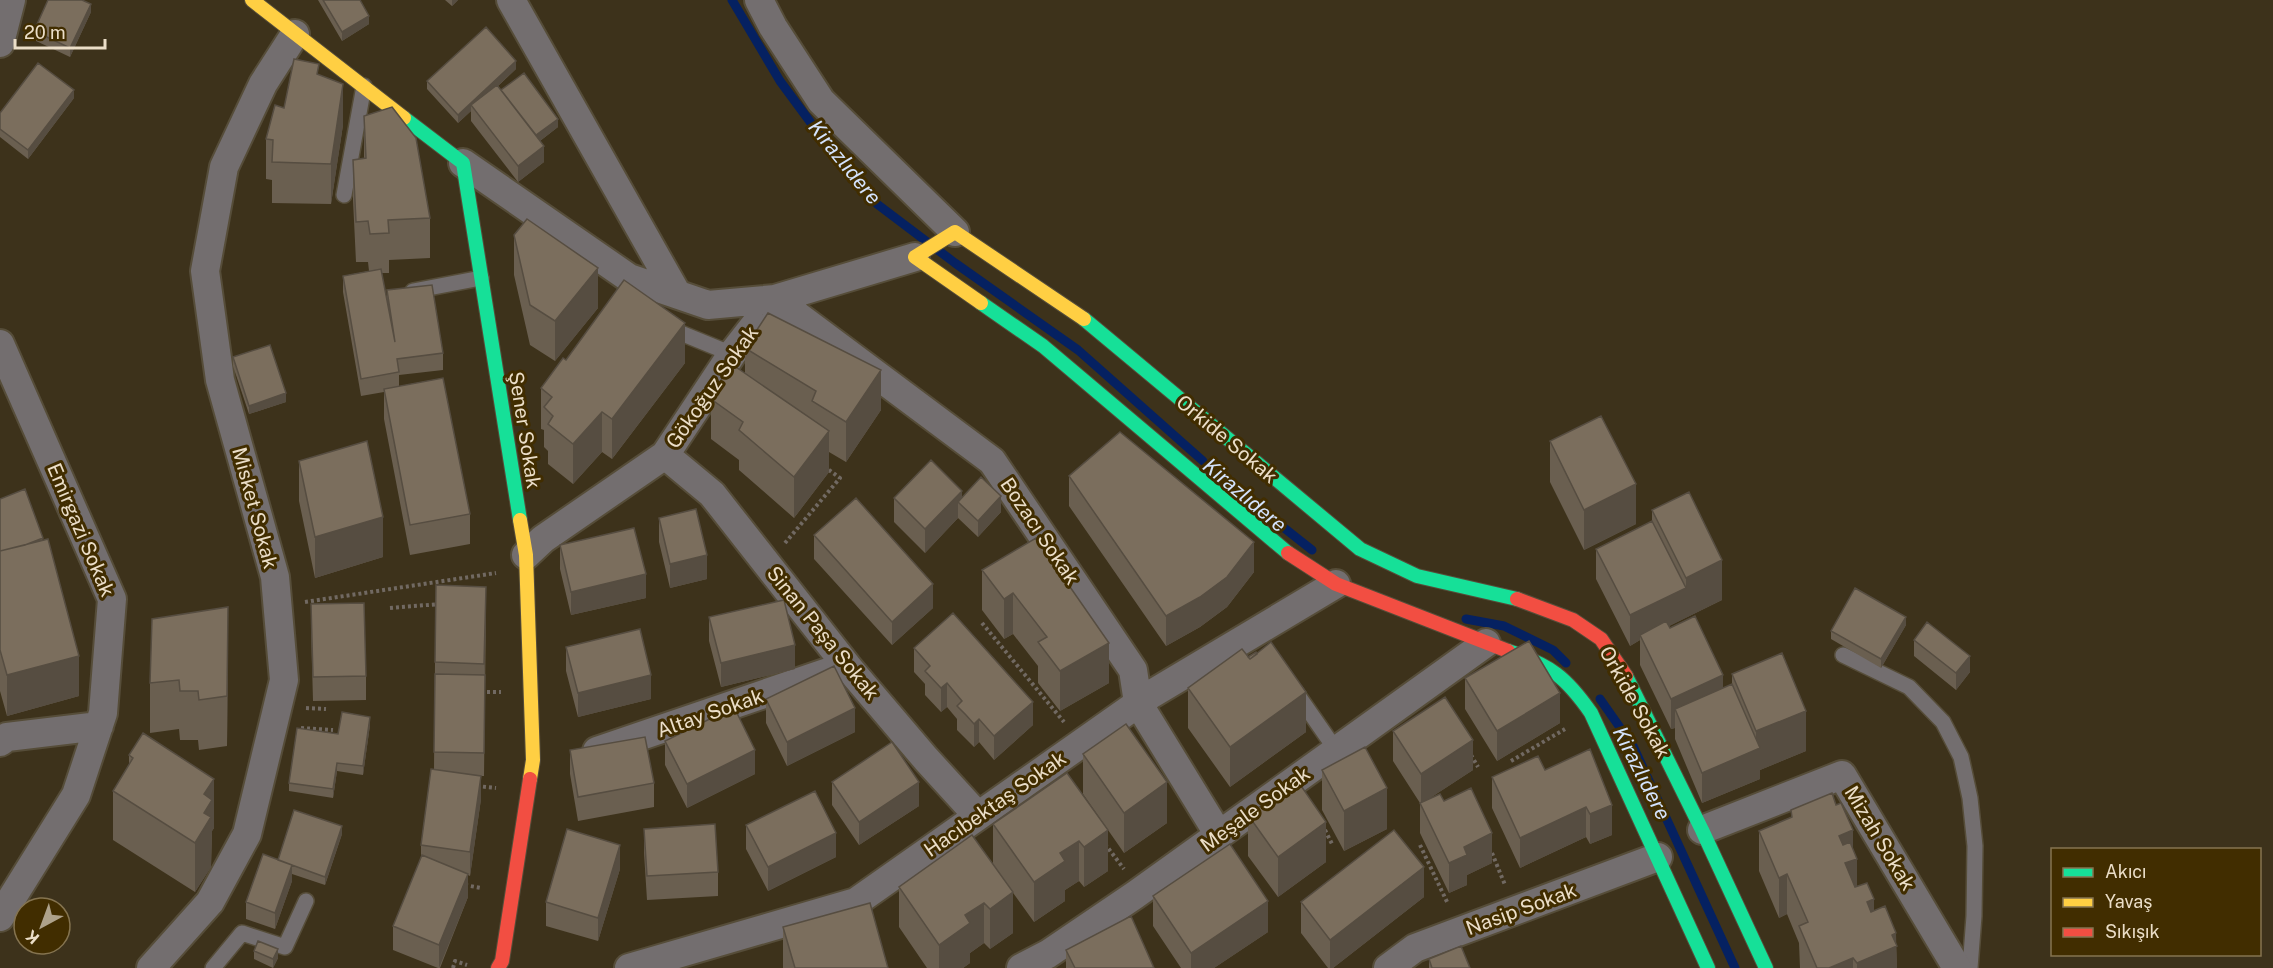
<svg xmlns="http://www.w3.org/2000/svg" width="2273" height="968" font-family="'Public Sans',sans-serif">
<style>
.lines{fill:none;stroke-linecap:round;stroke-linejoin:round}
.stream{stroke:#052161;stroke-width:9}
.lane-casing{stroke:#564d39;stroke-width:18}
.street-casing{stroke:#564d39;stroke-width:32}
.fast-casing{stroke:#564d39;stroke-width:16}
.slow-casing{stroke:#564d39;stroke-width:16}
.jam-casing{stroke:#564d39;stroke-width:16}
.path{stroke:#716962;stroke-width:4;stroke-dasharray:3 3;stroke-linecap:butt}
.lane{stroke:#736e6f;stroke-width:15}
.street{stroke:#736e6f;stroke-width:28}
.fast{stroke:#16e098;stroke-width:14}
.slow{stroke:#ffcf43;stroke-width:14}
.jam{stroke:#f24e42;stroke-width:14}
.wall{fill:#6a5f50}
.shaded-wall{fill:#564d41}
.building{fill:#7b6e5d;stroke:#564d41;stroke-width:1.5}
.labels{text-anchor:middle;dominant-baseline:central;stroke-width:6;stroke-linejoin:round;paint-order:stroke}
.street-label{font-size:20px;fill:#ebdec8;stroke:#412d00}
.water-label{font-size:21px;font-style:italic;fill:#d4e3fd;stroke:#412d00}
</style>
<rect width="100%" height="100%" fill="#3d321b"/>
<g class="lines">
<path class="stream" d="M732,0L780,81L811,123L877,204L955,263L1078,350L1203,461
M1269,516L1312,550
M1466,619L1504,626L1553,650L1566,663
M1600,699L1633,746L1735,968"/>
<defs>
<path id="lane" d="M344,195L364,86
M413,291L481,278
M666,327L732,354
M1843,655L1909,687L1943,722L1961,757L1970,798L1975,846L1974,916L1970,968
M1295,691L1336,750
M213,968L242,933L285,947L306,901"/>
<path id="street" d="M511,0L677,294
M759,0L773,27L821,101L955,232
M0,43L11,0
M463,163L629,278L708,305L775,299L992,461L1133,670L1138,703L1219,835
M0,344L112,599L103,713L76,795L0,917
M665,455L712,494L847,666L926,759L978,816
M526,555L543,539L665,455L732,354L775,299L915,257
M0,742L7,737L99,726
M597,751L837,669
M1702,830L1842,775L1957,968
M151,968L210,902L247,834L284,680L275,577L220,380L205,271L224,167L263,84L295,34
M629,968L856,902L1150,695L1336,584
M1021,968L1048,954L1135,895L1486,643
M1388,968L1415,948L1658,857"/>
<path id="fast" d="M404,118L463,163L520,520
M981,303L1043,346L1288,553
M1084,319L1360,549L1417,576L1517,599
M1508,651C1550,665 1566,677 1591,713L1708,968
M1626,676L1702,830L1766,968"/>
<path id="slow" d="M252,0L404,118
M981,303L915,257L955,232L1084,319
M520,520L526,555L533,760L530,779"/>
<path id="jam" d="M1288,553L1336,584L1508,651
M1517,599L1573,620L1601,639L1626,676
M498,968L502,961L530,779"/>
</defs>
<use href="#lane" class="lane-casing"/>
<use href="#street" class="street-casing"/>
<use href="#fast" class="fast-casing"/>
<use href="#slow" class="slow-casing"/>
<use href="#jam" class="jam-casing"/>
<path class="path" d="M785,543L840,478L825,467
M305,602L496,573
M390,608L440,604
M982,623L1064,722
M481,692H501
M306,708L326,709
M301,728L333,730
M1471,755L1478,767
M1511,761L1565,729
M477,786L496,788
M1325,830L1333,846
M1105,844L1124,869
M1420,845L1448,904
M1492,853L1505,885
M465,885L481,888
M453,968L455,961L467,965"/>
<use href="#lane" class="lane"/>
<use href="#street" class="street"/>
<use href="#fast" class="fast"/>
<use href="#slow" class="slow"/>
<use href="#jam" class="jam"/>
</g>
<path class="wall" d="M318,0H360L369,24L342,41Z
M445,0H458L452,6Z
M91,12L70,57L34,40V31Z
M516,69L498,86L501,90L558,127L540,141L544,162L518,182L471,121V111L458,123L427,89V81Z
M319,75L343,125L331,204L272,203V180L266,179V139L284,108Z
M74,98L28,159L0,137V113Z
M364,116L430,218V258L389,260V273H382L387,304V290L443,353V370L399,375V386L470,514V544L410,555L384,419V392L361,396L343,292V276L369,271L368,262H356L353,200V160L364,159Z
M514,235L598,308L555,361L530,345L514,275Z
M745,348L881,410L846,462L829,452V472L794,518L739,470V460L711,439V399L745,373Z
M233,357L286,402L249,414L233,366Z
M566,360L685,363L612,459L602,452L573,484L548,464V451L544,447V430L541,429V388Z
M1550,441L1636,524L1584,550L1550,482Z
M299,461L383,557L315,578L299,501Z
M1069,476L1254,572L1227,607L1200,627L1166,646L1069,506Z
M894,498H962L1001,512L978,537L958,518L925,553L894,522Z
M0,499L43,540L79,696L7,716L0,691Z
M1652,510L1722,600L1669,626L1723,688L1732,684V674L1806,751L1760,770V779L1702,803L1675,739V728L1671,729L1640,665V640L1630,646L1596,579V549L1652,521Z
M659,518L707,579L670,588L659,542Z
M814,535L933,608L892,645L814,559Z
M1036,538L1109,683L1060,711L1038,683V666L1013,634L1004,639L982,610V570Z
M560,545L646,598L571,615L560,569Z
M486,611L484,776H481V799L470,876L468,875V897L440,968H438L393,950V926L421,858V845L434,769L435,662Z
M709,617L795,669L721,687L709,641Z
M1906,625L1881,668L1831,639V631Z
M311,628L366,676V700L313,701Z
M1914,640L1970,672L1956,690L1914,656Z
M566,647L651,699L578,717L566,671Z
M914,648L1033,725L994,760L979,742L974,747L957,730V719L947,707L941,712L925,695V684L914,672Z
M228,657L227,746L199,750L198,740H180L179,729L150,733V683Z
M1248,657L1306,732L1230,787L1188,728V688Z
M1465,678L1560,723L1497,761L1465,709Z
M766,699L855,732L787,766L766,723Z
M370,725L363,775L337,771L333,798L289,791V783L338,734Z
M1393,731L1473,770L1427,800L1444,801L1492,863L1467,875V885L1449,893L1420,833V803L1393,761Z
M665,741L755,774L687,808L665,765Z
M1590,749L1612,835L1590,844L1586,837L1520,868L1492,808V777L1545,770Z
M570,750L654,783V807L578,821L570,774Z
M1083,754L1167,823L1124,853L1083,794Z
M129,755L214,828L212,831L211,867L195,892L113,840V791L129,766Z
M1322,770L1387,829L1344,851L1322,810Z
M1067,773L1108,871L1084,887L1079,881L1065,890V901L1034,922L993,865V824Z
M832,782L919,806L859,845L832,805Z
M1791,810L1853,849L1857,887L1874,910L1896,945L1897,968H1800L1799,943L1787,914L1779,918L1759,871V831L1791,817Z
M1248,815L1326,862L1278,897L1248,856Z
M746,825L836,857L768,891L746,849Z
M644,829L718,872V896L647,900L644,853Z
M342,834L325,885L292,874V881L275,929L246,919V902L278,860Z
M620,869L598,941L546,926V902Z
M899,887L1013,892V933L990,949L984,943L970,953V963L963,968H927L899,927Z
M1153,896L1268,932L1214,968H1181L1153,926Z
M1424,897L1333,968H1328L1301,933V902Z
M783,927L888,968H783Z
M1066,950L1154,968H1066Z
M254,951L278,958L273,968L254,959Z
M1429,959L1470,968H1429Z"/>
<path class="shaded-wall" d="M452,0H458L452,6Z
M91,4V12L70,57V48Z
M369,16V24L342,41V32Z
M516,61V69L474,108L471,105V111L458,123V115Z
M343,84V125L331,204V164Z
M74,90V98L28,159V150Z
M558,119V127L532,147V138Z
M544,146V162L518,182V166Z
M598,268V308L555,361V321Z
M685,323V363L612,459V419Z
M881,370V410L846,462V422Z
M286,393V402L249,414V406Z
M602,412V452L573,484V444Z
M829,431V472L794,518V477Z
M1636,484V524L1584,550V510Z
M962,491V506L958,502V518L925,553V529Z
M1001,496V512L978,537V521Z
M383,517V557L315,578V537Z
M1254,542V572L1227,607L1200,627L1166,646V616Z
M707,555V579L670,588V564Z
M1722,560V600L1643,639L1640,635V640L1630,646V615L1686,588V578Z
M646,574V598L571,615V592Z
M933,584V608L892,645V622Z
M486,587V611L484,688V664Z
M1013,593V634L1004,639V599Z
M228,607V657L227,746V696Z
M1906,617V625L1881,668V659Z
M1109,643V683L1060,711V671Z
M795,645V669L721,687V663Z
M79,656V696L7,716V675Z
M1970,656V672L1956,690V673Z
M651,675V699L578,717V693Z
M1723,675V705L1675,709V728L1671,729V699Z
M947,683V707L941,712V688Z
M1306,692V732L1230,787V747Z
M1560,693V723L1497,761V731Z
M1033,702V725L994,760V736Z
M855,708V732L787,766V742Z
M1806,711V751L1760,770V779L1702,803V773L1756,750V731Z
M370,717V725L363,775V766Z
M979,719V742L974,747V724Z
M1473,740V770L1421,804V774Z
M755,750V774L687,808V784Z
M337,763V771L333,798V789Z
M481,776V799L470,876V852Z
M214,779V828L212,831L211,867L195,892V843L204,794Z
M919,782V806L859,845V822Z
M1167,782V823L1124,853V813Z
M1387,788V829L1344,851V811Z
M1612,805V835L1590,844V814Z
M1586,807V837L1520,868V838Z
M1326,822V862L1278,897V857Z
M342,826V834L325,885V877Z
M1108,830V871L1084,887V847Z
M1853,830V860L1857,859V899L1845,904L1839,836Z
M836,833V857L768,891V867Z
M1492,833V863L1467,875V885L1449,893V863L1464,847Z
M1079,841V881L1065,890V901L1034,922V882L1060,853Z
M620,845V869L598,941V918Z
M292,865V881L275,929V913Z
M1424,867V897L1333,968H1330V940Z
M468,874V897L439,968V945Z
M1787,874V914L1779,918V878Z
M1013,892V933L990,949V909Z
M1874,899V940L1867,902Z
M1268,901V932L1214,968H1191V953Z
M984,903V943L970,953V963L963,968H939V945L965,915Z
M1896,933L1897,968H1857V963L1892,935Z
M278,949V958L273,968V959Z
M1853,958V968H1829Z"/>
<path class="building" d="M48,0H82L91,4L70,48L34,31Z
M323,0H360L369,16L342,32Z
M486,27L516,61L458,115L427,81Z
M294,59L319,64L317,74L343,84L331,164L272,162L273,140L266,139L275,105L284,108Z
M38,63L74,90L28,150L0,129V113Z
M524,73L558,119L536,135L501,90Z
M497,85L544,146L518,166L471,105Z
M392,107L416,138L430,218L388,220L389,233L370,234L368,221L356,222L353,160L366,158L364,116Z
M527,219L598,268L555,321L530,305L514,235Z
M381,269L395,342L387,290L432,285L443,353L397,359L399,372L361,379L343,276Z
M624,280L685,323L612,419L602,412L573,444L548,424L553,416L544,407L552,397L541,388L563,358L566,360Z
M768,313L881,370L846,422L812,401L816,391L745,348Z
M270,345L286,393L249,406L233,357Z
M730,363L829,431L794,477L739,430L743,422L711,399Z
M443,378L470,514L410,525L384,389Z
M1601,416L1636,484L1584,510L1550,441Z
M1120,432L1254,542L1227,577L1200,597L1166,616L1069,476Z
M367,441L383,517L315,537L299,461Z
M931,460L962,491L925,529L894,498Z
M981,477L1001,496L978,521L958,502Z
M25,489L43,538L25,545L0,551V499Z
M1689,492L1722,560L1686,578L1652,510Z
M856,498L933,584L892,622L814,535Z
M696,509L707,555L670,564L659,518Z
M1652,521L1686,588L1630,615L1596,549Z
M634,528L646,574L571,592L560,545Z
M1036,538L1109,643L1060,671L1038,642L1047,637L1013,593L1004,599L982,570Z
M48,539L79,656L7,675L0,650V551Z
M436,585L486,587L484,664L435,662Z
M1855,588L1906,617L1881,659L1831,631Z
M784,600L795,645L721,663L709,617Z
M364,603L366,676L313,677L311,604Z
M228,607L227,696L199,700L198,691H180L179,680L150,683L152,619Z
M953,613L1033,702L994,736L979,719L974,724L966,715L957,706L962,701L947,683L941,688L925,671L930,666L914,648Z
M1695,616L1723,675L1671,699L1640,635L1666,621L1670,628Z
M1927,622L1970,656L1956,673L1914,640Z
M640,629L651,675L578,693L566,647Z
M1529,641L1560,693L1497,731L1465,678Z
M1271,642L1306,692L1230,747L1188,688L1242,649L1250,659Z
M1256,652L1257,654L1250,659L1248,657Z
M1782,653L1806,711L1756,731L1732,674Z
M834,666L855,708L787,742L766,699Z
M435,674L485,675L484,753L434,752Z
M1732,684L1760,748L1702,773L1675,709Z
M1445,697L1473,740L1421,774L1393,731Z
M734,707L755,750L687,784L665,741Z
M342,712L370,717L363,766L337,763L333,789L289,783L297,728L338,734Z
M1126,724L1167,782L1124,813L1083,754Z
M143,733L214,779L204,794L212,800L204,813L211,817L195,843L113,791L133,758L129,755Z
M645,737L654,783L578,797L570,750Z
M892,742L919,782L859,822L832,782Z
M1365,747L1387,788L1344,811L1322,770Z
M1590,749L1612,805L1590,814L1586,807L1520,838L1492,777L1538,756L1545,770Z
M431,769L481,776L470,852L421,845Z
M1067,773L1108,830L1084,847L1079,841L1060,853L1065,861L1034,882L993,824Z
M1297,780L1326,822L1278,857L1248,815Z
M1471,788L1492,833L1464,847L1467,855L1449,863L1420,803L1440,794L1444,801Z
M815,791L836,833L768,867L746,825Z
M1832,793L1836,805L1841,803L1853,830L1839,836L1843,845L1850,842L1857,859L1845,863L1855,887L1867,883L1874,899L1867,902L1871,912L1885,906L1896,933L1892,935L1897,946L1857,963L1853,958L1829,968H1817L1799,926L1808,922L1787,874L1779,878L1759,831L1792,817L1791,810Z
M294,810L342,826L325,877L278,860Z
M715,824L718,872L647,876L644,829Z
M567,829L620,845L598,918L546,902Z
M1394,830L1424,867L1330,940L1301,902Z
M972,835L1013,892L990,909L984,903L965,915L970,923L939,945L899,887Z
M1230,844L1268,901L1191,953L1153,896Z
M263,854L292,865L275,913L246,902Z
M422,855L468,874L439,945L393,926Z
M870,903L888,968H795L783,927Z
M1131,916L1154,968H1075L1066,950Z
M258,941L278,949L273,959L254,951Z
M1461,946L1470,968H1432L1429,959Z"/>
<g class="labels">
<g class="street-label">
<text transform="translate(712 387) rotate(-55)">Gökoğuz Sokak</text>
<text transform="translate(525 430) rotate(81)">Şener Sokak</text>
<text transform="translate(1227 439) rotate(40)">Orkide Sokak</text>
<text transform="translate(255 508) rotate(75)">Misket Sokak</text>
<text transform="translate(81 530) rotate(67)">Emirgazi Sokak</text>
<text transform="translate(1040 531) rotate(56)">Bozacı Sokak</text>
<text transform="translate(823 633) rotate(51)">Sinan Paşa Sokak</text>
<text transform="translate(1635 702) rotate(61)">Orkide Sokak</text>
<text transform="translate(710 713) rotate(-19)">Altay Sokak</text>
<text transform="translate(995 804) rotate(-35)">Hacıbektaş Sokak</text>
<text transform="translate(1255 809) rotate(-36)">Meşale Sokak</text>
<text transform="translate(1880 838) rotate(59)">Mizah Sokak</text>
<text transform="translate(1521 909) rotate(-20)">Nasip Sokak</text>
</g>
<g class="water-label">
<text transform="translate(845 162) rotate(51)">Kirazlıdere</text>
<text transform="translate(1245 495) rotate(40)">Kirazlıdere</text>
<text transform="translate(1642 773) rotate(63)">Kirazlıdere</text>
</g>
</g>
<rect x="2051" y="848" width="210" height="108" fill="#412d00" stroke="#857450" stroke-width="1.5"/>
<rect x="2063" y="868" width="30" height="9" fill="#16e098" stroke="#857450" stroke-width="1.5"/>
<text x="2105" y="878" font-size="18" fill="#ebdec8">Akıcı</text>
<rect x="2063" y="898" width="30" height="9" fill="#ffcf43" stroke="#857450" stroke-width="1.5"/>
<text x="2105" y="908" font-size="18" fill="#ebdec8">Yavaş</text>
<rect x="2063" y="928" width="30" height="9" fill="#f24e42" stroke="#857450" stroke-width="1.5"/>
<text x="2105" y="938" font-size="18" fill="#ebdec8">Sıkışık</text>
<g transform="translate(42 926) rotate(221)"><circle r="28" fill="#412d00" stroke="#857450" stroke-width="1.5"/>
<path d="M0-4.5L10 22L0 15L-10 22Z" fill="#aea28b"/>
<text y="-9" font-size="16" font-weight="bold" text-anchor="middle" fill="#ebdec8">K</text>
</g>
<path d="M15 39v9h90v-9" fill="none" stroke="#ebdec8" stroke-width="3"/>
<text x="24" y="39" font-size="18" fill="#ebdec8" stroke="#412d00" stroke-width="4.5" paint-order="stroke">20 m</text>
</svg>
